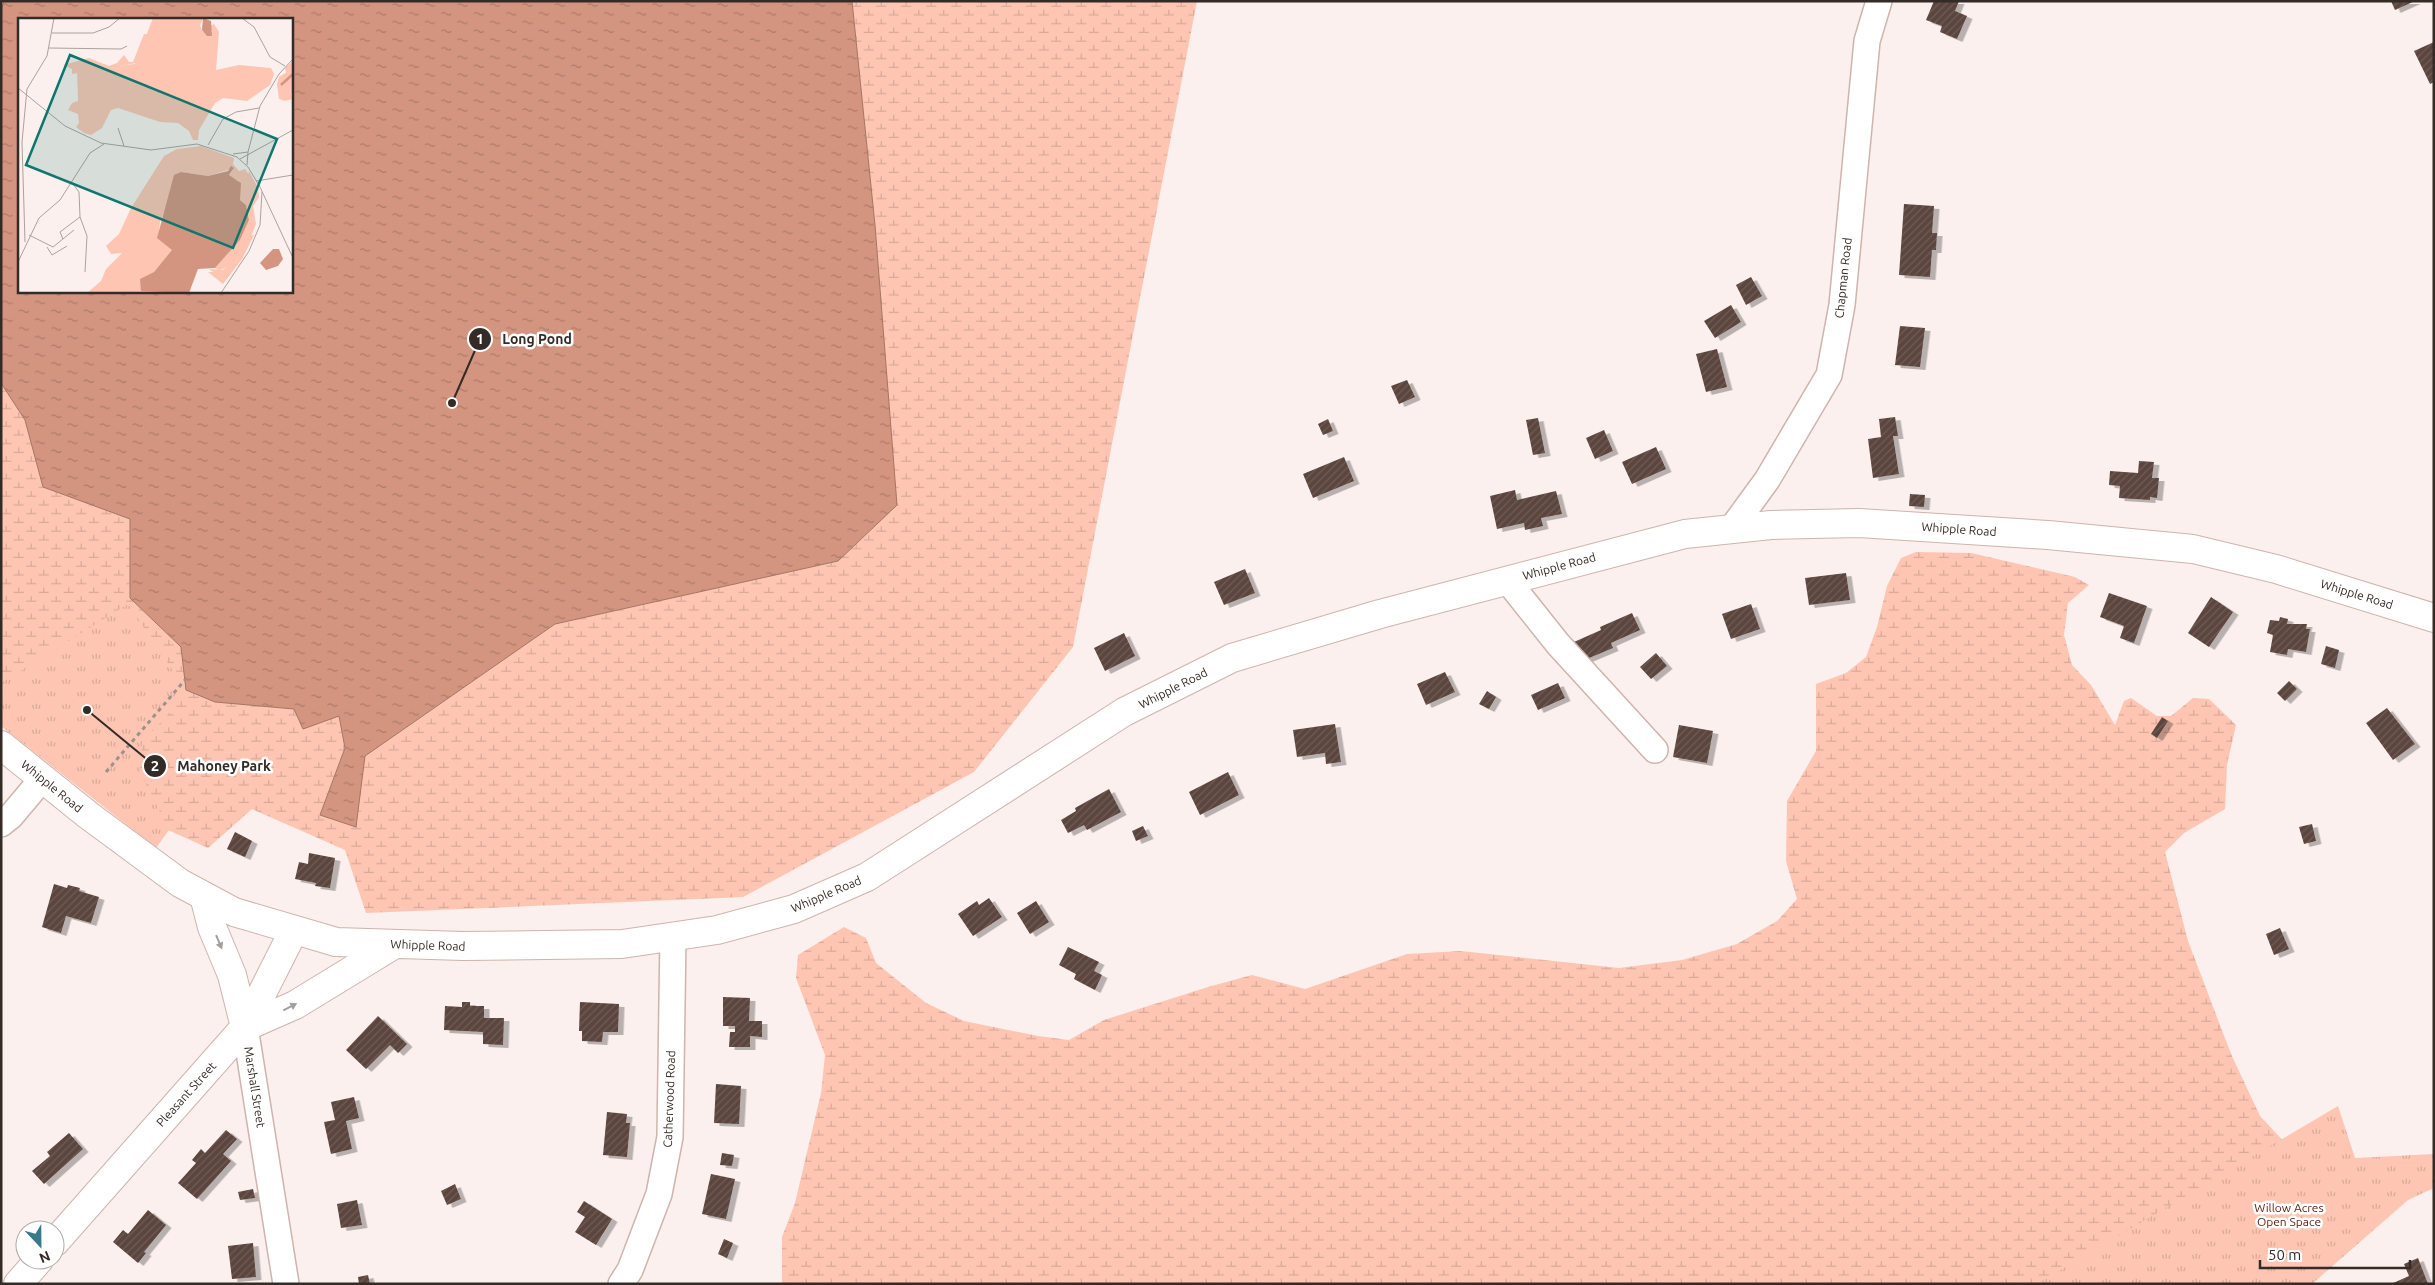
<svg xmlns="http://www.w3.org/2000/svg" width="2435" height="1285" font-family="Ubuntu,sans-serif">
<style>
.wetland{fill:url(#wetland-marsh)}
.park{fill:url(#park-tufts)}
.water{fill:url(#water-ripples);stroke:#a47565;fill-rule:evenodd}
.building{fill:url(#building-hatch);filter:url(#shadow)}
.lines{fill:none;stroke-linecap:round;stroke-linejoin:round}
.minor-casing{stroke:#ceb4ac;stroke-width:28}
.major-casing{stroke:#ceb4ac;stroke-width:30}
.path{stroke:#9c928e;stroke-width:3;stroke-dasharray:4 4;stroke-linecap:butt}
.minor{stroke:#fff;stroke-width:25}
.major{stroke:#fff;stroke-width:28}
.oneway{fill:#a49f9d}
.labels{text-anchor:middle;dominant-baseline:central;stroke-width:5;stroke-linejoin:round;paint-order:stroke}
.street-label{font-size:12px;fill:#342a26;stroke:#fff}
.park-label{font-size:12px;fill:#561e09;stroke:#fff}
.inset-river{fill:none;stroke:#d49580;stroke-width:2.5}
.inset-road{fill:none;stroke:#aba19d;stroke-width:1}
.view{fill:#0f766e;fill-opacity:0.15;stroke:#0f766e;stroke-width:2.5}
.inset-edge{fill:none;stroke:#342a26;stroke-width:2.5}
.leader{fill:none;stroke:#342a26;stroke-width:2}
.callout-dot{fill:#342a26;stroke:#fff;stroke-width:2}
.mark-label{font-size:15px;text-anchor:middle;font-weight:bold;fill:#fff}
.callout-label{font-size:14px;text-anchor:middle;font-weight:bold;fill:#342a26;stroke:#fff;stroke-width:5;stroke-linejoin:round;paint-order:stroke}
</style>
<defs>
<pattern id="wetland-marsh" width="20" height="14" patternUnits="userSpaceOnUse" patternTransform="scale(1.25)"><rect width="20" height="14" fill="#fdc5b2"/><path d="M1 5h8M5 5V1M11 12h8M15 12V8" fill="none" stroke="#d9a999"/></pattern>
<pattern id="park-tufts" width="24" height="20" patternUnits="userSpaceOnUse" patternTransform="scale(1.25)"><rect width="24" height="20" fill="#fdc5b2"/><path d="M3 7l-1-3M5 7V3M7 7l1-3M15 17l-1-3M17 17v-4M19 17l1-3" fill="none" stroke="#d9a999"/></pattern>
<pattern id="water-ripples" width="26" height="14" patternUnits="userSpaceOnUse" patternTransform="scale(1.25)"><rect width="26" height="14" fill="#d49580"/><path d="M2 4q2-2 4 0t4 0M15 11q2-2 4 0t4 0" fill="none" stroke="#ad7a69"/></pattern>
<pattern id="building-hatch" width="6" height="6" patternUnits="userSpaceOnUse" patternTransform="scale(1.25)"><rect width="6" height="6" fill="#5b453e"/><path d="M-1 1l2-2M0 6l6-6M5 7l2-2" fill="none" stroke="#705d58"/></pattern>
<filter id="shadow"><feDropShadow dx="5.5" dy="3" stdDeviation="0" flood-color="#0004"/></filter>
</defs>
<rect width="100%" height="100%" fill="#fbf0ed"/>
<path class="wetland" d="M852,1H1197L1073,647L974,772L743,897L366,913L345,850L252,809L208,848L139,817L1,713V383L25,420L43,487L130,519V598L181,647L215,702L294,709L339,716L345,748L320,815L365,756L555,624L838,561L875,225Z
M1916,552L1971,553L2075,577L2089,585L2068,603L2064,635L2072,665L2091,685L2115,725L2124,701L2131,698L2157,716H2171L2193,698L2209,699L2236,725L2227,765L2225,809L2184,833L2165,852L2188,941L2231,1054L2260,1116L2302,1161L2064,1284H782V1237L795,1203L821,1093L825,1055L796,978L798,955L844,927L866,938L876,963L926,1003L964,1021L1038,1036L1069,1040L1104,1020L1208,987L1252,975L1305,989L1407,954L1461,951L1619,968L1682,960L1737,944L1777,921L1797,899L1786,861L1787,801L1816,751V684L1846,673L1866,657L1877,627L1887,586L1901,558Z"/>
<path class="park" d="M128,604L188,693L142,742L140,773L169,830L156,848L1,726V683Z
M2338,1106L2355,1158L2434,1154V1188L2408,1200L2312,1284H2037Z"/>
<path class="water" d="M4,1H852L875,225L897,505L838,561L555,624L365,756L356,827L320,815L345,748L339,716L303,729L294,709L215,702L186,690L181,647L130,598V519L43,487L25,420L1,383V10ZM19,19H291V291H19Z"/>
<path class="building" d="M1934,1H1959L1955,11L1967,16L1957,39L1940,32L1942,26L1926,20Z
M2391,1H2415L2395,10Z
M2434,42V82L2430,84L2414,51Z
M1904,204L1934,206L1932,233H1937L1936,250H1932L1930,277L1899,275Z
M1751,277L1762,296L1746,305L1736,285Z
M1731,305L1741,322L1715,338L1704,321Z
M1900,326L1925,328L1920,367L1895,365Z
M1717,349L1727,387L1706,392L1696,354Z
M1407,380L1415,397L1399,404L1391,386Z
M1895,417L1898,436H1893L1899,474L1873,478L1868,439L1881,437L1879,419Z
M1538,418L1545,453L1533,455L1526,420Z
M1328,419L1333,431L1323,435L1318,424Z
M1604,430L1613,451L1595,459L1586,438Z
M1656,447L1666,469L1632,484L1622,462Z
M1344,457L1354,481L1313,498L1303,474Z
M2139,461L2154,462L2152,478H2159L2157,498L2150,497V500L2119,498L2120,486L2109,485L2110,471L2138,473Z
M1515,490L1517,500L1556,491L1562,514L1541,518L1543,526L1525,530L1524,523L1497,529L1490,496Z
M1910,494L1925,495L1924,507L1909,506Z
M1245,569L1255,593L1224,605L1214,582Z
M1846,573L1850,600L1809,605L1805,578Z
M2109,593L2147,606L2134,643L2120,638L2124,626L2100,617Z
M2211,597L2233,612L2209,647L2188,633Z
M1751,604L1760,629L1731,639L1722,614Z
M1632,613L1640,630L1611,643L1613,648L1582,661L1574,642L1601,630L1600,627Z
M2280,617L2288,619L2287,624H2307L2306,629H2310L2306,652L2288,649L2287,655L2270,652L2273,635L2267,633L2270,620L2279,621Z
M1124,633L1135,656L1105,671L1094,648Z
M2326,646L2339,650L2335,668L2321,664Z
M1656,653L1667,666L1651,679L1640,667Z
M1445,672L1455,692L1426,705L1417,684Z
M2289,681L2297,689L2285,701L2277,693Z
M1558,683L1565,698L1538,710L1531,695Z
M1487,691L1496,697L1489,709L1479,704Z
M2387,708L2415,744L2393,760L2366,723Z
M2162,717L2168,721L2157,738L2151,734Z
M1335,724L1341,762L1326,764L1325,753L1297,757L1293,730Z
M1679,725L1713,731L1707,763L1673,757Z
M1228,772L1239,795L1200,815L1189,792Z
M1109,789L1121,812L1087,830L1084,825L1068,833L1061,820L1076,811L1075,808Z
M2312,824L2316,841L2304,844L2299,827Z
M1143,826L1148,836L1136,841L1132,831Z
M235,832L252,841L245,857L227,849Z
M309,853L335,858L330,888L315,886L316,883L295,879L299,862L308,864Z
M54,884L67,888L68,885L80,888L79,891L99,897L91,923L66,916L61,933L42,927Z
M989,898L1002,917L973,936L958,914L977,901L979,905Z
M1036,901L1049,922L1030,934L1017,913Z
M2280,928L2289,949L2274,955L2266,934Z
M1068,947L1099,962L1094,971L1102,975L1095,990L1074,979L1076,974L1059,965Z
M723,997L750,998L749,1021H762V1037L750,1036V1047H729L730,1032H735V1026H723Z
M462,1002H470V1006H484V1018H504L503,1045L483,1044V1032L444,1030L445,1006L462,1007Z
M580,1002L619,1004L618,1032H603L602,1042L582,1041V1031H579Z
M378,1016L407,1044L398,1053L390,1045L366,1069L346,1050Z
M716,1084L741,1086L739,1124L714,1123Z
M354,1097L359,1118L346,1121L352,1149L331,1154L324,1122L335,1120L331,1102Z
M607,1112L627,1114L626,1123H630L627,1157L603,1155Z
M226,1130L237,1139L223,1154L231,1161L197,1199L178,1183L196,1163L192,1160L201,1149L205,1153Z
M69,1133L83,1149L44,1184L32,1171L50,1156L47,1152Z
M722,1153L734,1155L732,1166L720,1165Z
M711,1174L735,1179L726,1219L702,1214Z
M455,1184L461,1199L447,1205L441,1191Z
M253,1189L255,1198L240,1200L238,1192Z
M357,1200L362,1225L341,1228L337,1204Z
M584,1201L612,1219L596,1245L575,1232L585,1217L577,1212Z
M148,1210L166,1225L144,1252L146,1253L138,1263L113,1242L123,1230L128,1234Z
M724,1239L733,1243L727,1258L718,1254Z
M253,1243L256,1277L232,1279L228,1246Z
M2418,1258L2428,1284H2391L2409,1276L2404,1264Z
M368,1275L370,1284H359L358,1277Z"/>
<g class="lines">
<defs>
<path id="minor" d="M1732,528L1767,480L1829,375L1842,305L1867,41L1879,1
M1507,580L1558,644L1655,750
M1,824L11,816L43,778
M245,1027L286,1284
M621,1284L630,1270L659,1194L670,1137L673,936"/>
<path id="major" d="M1,745L88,815L180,883L234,912L336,942L463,946L622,944L717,930L794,909L867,877L1124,712L1232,658L1380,614L1685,534L1771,525L1859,523L2048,535L2193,549L2276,569L2434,618
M204,896L212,927L232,975L245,1027L295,1005L395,944
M55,1242L245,1027L294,930
M18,1284L39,1260"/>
</defs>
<use href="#minor" class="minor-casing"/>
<use href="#major" class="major-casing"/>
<path class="path" d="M106,772L185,680"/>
<use href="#minor" class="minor"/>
<use href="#major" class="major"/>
</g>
<defs><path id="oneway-solid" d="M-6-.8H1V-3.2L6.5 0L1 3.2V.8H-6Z" transform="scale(1.25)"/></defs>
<g class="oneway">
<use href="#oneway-solid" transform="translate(219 942) rotate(67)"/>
<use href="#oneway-solid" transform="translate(290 1007) rotate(-27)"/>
</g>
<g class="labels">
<g class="street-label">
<text transform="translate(1843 278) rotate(-84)">Chapman Road</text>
<text transform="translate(1959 529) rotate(4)">Whipple Road</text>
<text transform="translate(1559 566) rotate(-15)">Whipple Road</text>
<text transform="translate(2357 594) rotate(17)">Whipple Road</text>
<text transform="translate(1173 688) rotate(-27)">Whipple Road</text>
<text transform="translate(52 786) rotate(39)">Whipple Road</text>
<text transform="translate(826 894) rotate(-23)">Whipple Road</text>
<text transform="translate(428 945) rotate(2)">Whipple Road</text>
<text transform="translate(255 1087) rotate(81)">Marshall Street</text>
<text transform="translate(186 1094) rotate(-48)">Pleasant Street</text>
<text transform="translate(669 1099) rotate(-88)">Catherwood Road</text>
</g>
<g class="park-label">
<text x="2289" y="1207">Willow Acres<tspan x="2289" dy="14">Open Space</tspan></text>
</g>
</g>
<g transform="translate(18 18)">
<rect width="275" height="275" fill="#fbf0ed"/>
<path d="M135,0H185L182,8L185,14H194L192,8L196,6L201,14L198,52L221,47L253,50L256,56L252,67L229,83L205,80L197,85L181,112L180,122H175L171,113L160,105L142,104L100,90L93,92L84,110L73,117L66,115L58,109L61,105L60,96L50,92L54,85L60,83L59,52L117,46ZM269,54L274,81L267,83L261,81L259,66L261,59ZM183,128L216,140L215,146L221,153L227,151L240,170L241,179L235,188L238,206L224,241L201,253L197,250L222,222L231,202L228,187L222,182L221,163L211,158L216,150L190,158L163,154L142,204L140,220L155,232L136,254L148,275H69L83,263L88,251L104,235L93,236L88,228L101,216L113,190L146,138L159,131Z" fill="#fdc5b2"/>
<path d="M126,16H158L148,40L54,56V51L45,47L71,40L91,48L99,45L106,37L111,44H115ZM275,43V82L267,50ZM231,153L241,172L225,175L223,165L229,162ZM236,217L224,241L205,266L190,254H195L191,251L205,252L211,246V242L205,243L219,224L228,228L231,218Z" fill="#fdc5b2"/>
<path d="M185,0L193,3L194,18H189L184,12ZM213,148L216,150L211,157L223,165L222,182L228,187L231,202L222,222L197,250L180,251L171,275L123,273L122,261L136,254L154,232L139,220L156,157L163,154L190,158L210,153ZM255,231H261L265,241L260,248L248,252L242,245Z" fill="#d49580"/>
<path class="inset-river" d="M263,67L275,56"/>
<path class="inset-road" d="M224,0L236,9L252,39L267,48M34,15H75L91,9L102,0M31,30L103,31L109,28M0,70L47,108L83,125L133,132L179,126L219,139L230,149L242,169L275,240M100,110L106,128M190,127L205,101L218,94L241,90M230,134L242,88L261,56L275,41M215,136L230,134L229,147M222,141L275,112M238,163L275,157M55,166L61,174L62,199L69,218L67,254M11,217L35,229L56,212M45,221L42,214L62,199M7,224L4,124L9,71L29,38L36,0M29,229L34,237L49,228M0,244L21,200L42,182L72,135L86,126M203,275L231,233L242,207L244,174"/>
<path class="view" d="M52,37L259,121L215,230L8,147Z"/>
<rect width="275" height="275" class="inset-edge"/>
</g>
<path class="leader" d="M452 403L480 339M87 710L155 766"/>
<g class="callout-dot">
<circle cx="452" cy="403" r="5"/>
<circle cx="87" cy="710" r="5"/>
<circle cx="480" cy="339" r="12"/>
<circle cx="155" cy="766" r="12"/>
</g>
<g class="mark-label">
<text x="480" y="344">1</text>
<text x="155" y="771">2</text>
</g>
<g class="callout-label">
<text x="537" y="344">Long Pond</text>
<text x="224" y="771">Mahoney Park</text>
</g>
<rect width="2435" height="1285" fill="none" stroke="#342a26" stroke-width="5"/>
<g transform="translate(40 1245) rotate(158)"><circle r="24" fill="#ffffff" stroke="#aeaaa8"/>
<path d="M0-4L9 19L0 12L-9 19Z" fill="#38798c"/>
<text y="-8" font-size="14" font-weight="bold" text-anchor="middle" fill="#342a26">N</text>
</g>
<path d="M2260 1260v8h150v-8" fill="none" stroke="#342a26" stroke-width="2.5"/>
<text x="2268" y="1260" font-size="15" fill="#342a26" stroke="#ffffff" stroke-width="4" paint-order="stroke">50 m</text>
</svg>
